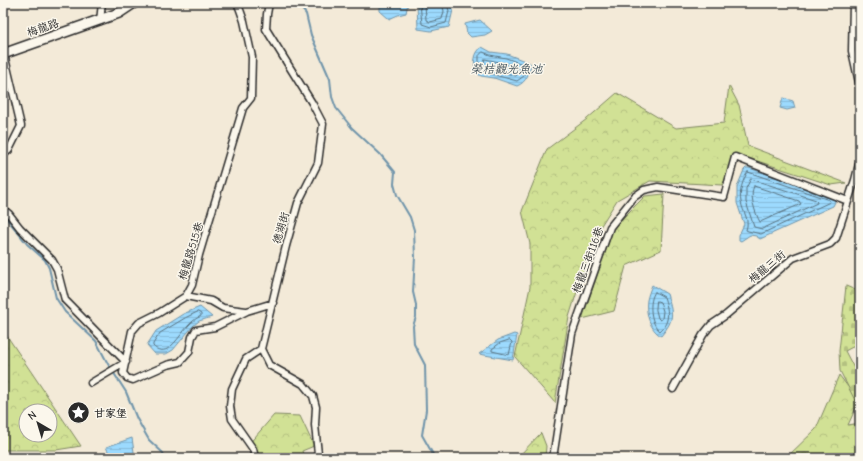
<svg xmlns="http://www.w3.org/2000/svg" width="863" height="461" font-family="'Comic Neue','LXGW WenKai TC',sans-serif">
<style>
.forest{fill:url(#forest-crowns);stroke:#7e8660;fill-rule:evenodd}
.cemetery{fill:url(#cemetery-stones);stroke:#7e8660}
.water{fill:url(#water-rules);stroke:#6f94aa}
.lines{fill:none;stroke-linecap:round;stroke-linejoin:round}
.shore{stroke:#58717f;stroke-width:1}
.stream{stroke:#6f94aa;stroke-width:2}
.street-casing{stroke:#2b2b2b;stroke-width:9}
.secondary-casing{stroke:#2b2b2b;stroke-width:12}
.street{stroke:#fbf7ec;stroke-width:6}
.secondary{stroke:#fbf7ec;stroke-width:9}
.labels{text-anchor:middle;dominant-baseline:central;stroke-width:3;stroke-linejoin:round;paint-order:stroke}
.street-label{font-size:11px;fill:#2b2b2b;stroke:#fbf7ec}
.poi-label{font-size:11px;font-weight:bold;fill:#2b2b2b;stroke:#fbf7ec;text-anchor:start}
.water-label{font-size:12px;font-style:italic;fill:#475760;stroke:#fbf7ec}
</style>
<defs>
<pattern id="forest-crowns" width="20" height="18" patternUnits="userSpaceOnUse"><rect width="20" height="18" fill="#d1e195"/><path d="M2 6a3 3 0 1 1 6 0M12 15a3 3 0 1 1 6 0" fill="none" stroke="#b4c181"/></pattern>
<pattern id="cemetery-stones" width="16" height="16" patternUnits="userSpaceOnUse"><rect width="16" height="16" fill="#d1e195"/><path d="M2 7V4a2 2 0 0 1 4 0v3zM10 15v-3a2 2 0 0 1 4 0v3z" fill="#b4c181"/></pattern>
<pattern id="water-rules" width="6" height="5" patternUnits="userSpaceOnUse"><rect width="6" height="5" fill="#9cdafe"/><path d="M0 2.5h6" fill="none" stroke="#87bbda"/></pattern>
</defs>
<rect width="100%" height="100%" fill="#f3ead8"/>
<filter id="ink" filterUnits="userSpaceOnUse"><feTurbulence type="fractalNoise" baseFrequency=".025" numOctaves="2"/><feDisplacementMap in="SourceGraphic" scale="8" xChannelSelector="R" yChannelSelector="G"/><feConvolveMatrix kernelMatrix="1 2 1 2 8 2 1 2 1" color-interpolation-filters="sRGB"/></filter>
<g filter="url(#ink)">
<path class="forest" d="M729,86L739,105L748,146L846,183L831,185L739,155L722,185L650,181L617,200L595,235L569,317L555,403L515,357L530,287V244L522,211L547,149L587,119L617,93L676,128L724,123Z
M664,194L661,250L626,266L614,311L582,319L614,227L645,196Z
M3,330L81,446L56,450H3ZM26,411H50V435H26Z
M839,375L859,401L848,425L860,423V458H786L816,429Z
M274,415L300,416L314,446L302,451L304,458H251L248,445Z
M541,433L546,446L545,458H517Z"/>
<path class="cemetery" d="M846,286L860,292V343L845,351L856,372L860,386V410L840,371L839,351Z"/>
<path class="water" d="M380,3H408L406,13L398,15L389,19L380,11Z
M420,3H451L453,10L449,27L431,31L418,29L417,4Z
M480,20L492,31L485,35L471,37L467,33L465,24Z
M482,47L491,52L507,54L530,63L531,64C529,73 527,82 517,86L494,78L481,76L476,73C473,64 474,52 482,47Z
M783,98L793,101L795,108L787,110L780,108Z
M746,168H749L834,197L835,202L833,206L760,239L756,236L750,235L741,241L739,240V235L744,224L737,203V187L744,170Z
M652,285L667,294C673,314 675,319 661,336C650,330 645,313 647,300C648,295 650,290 652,285Z
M200,307L212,317L199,321L193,326L173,350L166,354H155L147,345L156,331L183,314Z
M514,334L517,335L513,360L479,354L498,340Z
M132,438L134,452V458L111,457L106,447Z"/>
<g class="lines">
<path class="shore" d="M420,3L422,24L431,27L446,23L449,11L447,3
M425,3L426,20L430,22L442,19L444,11L442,3
M483,52L490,55L506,58L525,65L526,67L524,76L517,81L480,71L479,69V56Z
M485,59L504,63L519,69L520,71L516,76L485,67L484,65Z
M748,172L829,200L830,202L761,234L748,231L746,230C750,219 743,213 741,202C739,193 742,180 748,172Z
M751,179L816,200L817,203L762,229L754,227L746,202V189Z
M754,186L799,201L801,204L760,222C755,213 749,195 754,186Z
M655,292L664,297C668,309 671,321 660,331C650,324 648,301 655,292Z
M657,301L660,302L663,311L662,319L660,320L658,318L656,310Z
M198,312L201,314V316C187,322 181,338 170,347C165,352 157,351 153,346V344L160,333L185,318Z
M510,340L512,342L509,355L492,351V349L500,343Z"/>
<path class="stream" d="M297,3L306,14L311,35L330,79L332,97L336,108L352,128L380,154L395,172L394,184L397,195L410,217L414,230L415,257L413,292L416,305V317L413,326L414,344L425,365L426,410L422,435L435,458
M3,214L27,244L45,260L49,268L56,298L65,312L96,341L108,364L126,392L137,419L149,440L163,453L165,458"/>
<defs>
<path id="street" d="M236,3L239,7L244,21L252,57L251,98L243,108L199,255L192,285L186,296L159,313L139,323L132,331L123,373L127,378L133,380L167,365L180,362L189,352L192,337L196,330L215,327L247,311L273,303
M853,3L852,51L860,87
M100,21L102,3
M3,155L9,150L21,126L4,54
M3,209L9,214L20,228L52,260L57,269L65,300L126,362L91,383
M186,296L211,301L223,308L246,311
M261,349L269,365L303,384L313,396L316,407L315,425L318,454L320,458
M673,389L703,335L711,325L726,315L793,258L830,244L836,238L855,180L860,160
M255,458L253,449L232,419L230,406L232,389L246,359L261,349L286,246L298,203L318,163L323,124L312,103L266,29L267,14L269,3
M553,458L572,334L610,227L634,197L644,190L658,187L724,197L735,157L848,201"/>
<path id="secondary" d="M3,54L119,13L134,3"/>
</defs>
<use href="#street" class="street-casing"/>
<use href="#secondary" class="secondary-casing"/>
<use href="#street" class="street"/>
<use href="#secondary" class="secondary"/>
</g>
</g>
<defs>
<symbol id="sight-disc" viewBox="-11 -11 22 22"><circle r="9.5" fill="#2b2b2b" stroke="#fbf7ec"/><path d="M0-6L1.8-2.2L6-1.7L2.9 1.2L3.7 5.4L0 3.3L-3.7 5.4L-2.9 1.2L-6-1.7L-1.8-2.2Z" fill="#fff"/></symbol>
</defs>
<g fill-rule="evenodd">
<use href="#sight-disc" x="66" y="400" width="25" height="25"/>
</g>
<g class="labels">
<g class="street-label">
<text transform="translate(43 28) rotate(-19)">梅龍路</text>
<text transform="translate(281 228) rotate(-74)">德湖街</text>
<text transform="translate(191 251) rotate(-73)">梅龍路515巷</text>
<text transform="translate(588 260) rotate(-70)">梅龍三街116巷</text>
<text transform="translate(767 267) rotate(-40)">梅龍三街</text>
</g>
<g class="poi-label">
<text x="94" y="413">甘家堡</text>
</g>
<g class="water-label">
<text x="507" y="69">榮桔觀光魚池˙</text>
</g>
</g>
<rect width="863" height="461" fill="none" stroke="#fbf7ec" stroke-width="16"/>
<rect x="8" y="8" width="847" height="445" fill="none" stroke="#2b2b2b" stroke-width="1.5" filter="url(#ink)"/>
<g transform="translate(38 423) rotate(322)"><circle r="19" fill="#fbf7ec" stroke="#a8a59f"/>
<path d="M0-3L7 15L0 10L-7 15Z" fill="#2b2b2b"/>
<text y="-6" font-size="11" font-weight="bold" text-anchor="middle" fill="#2b2b2b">N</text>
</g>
</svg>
